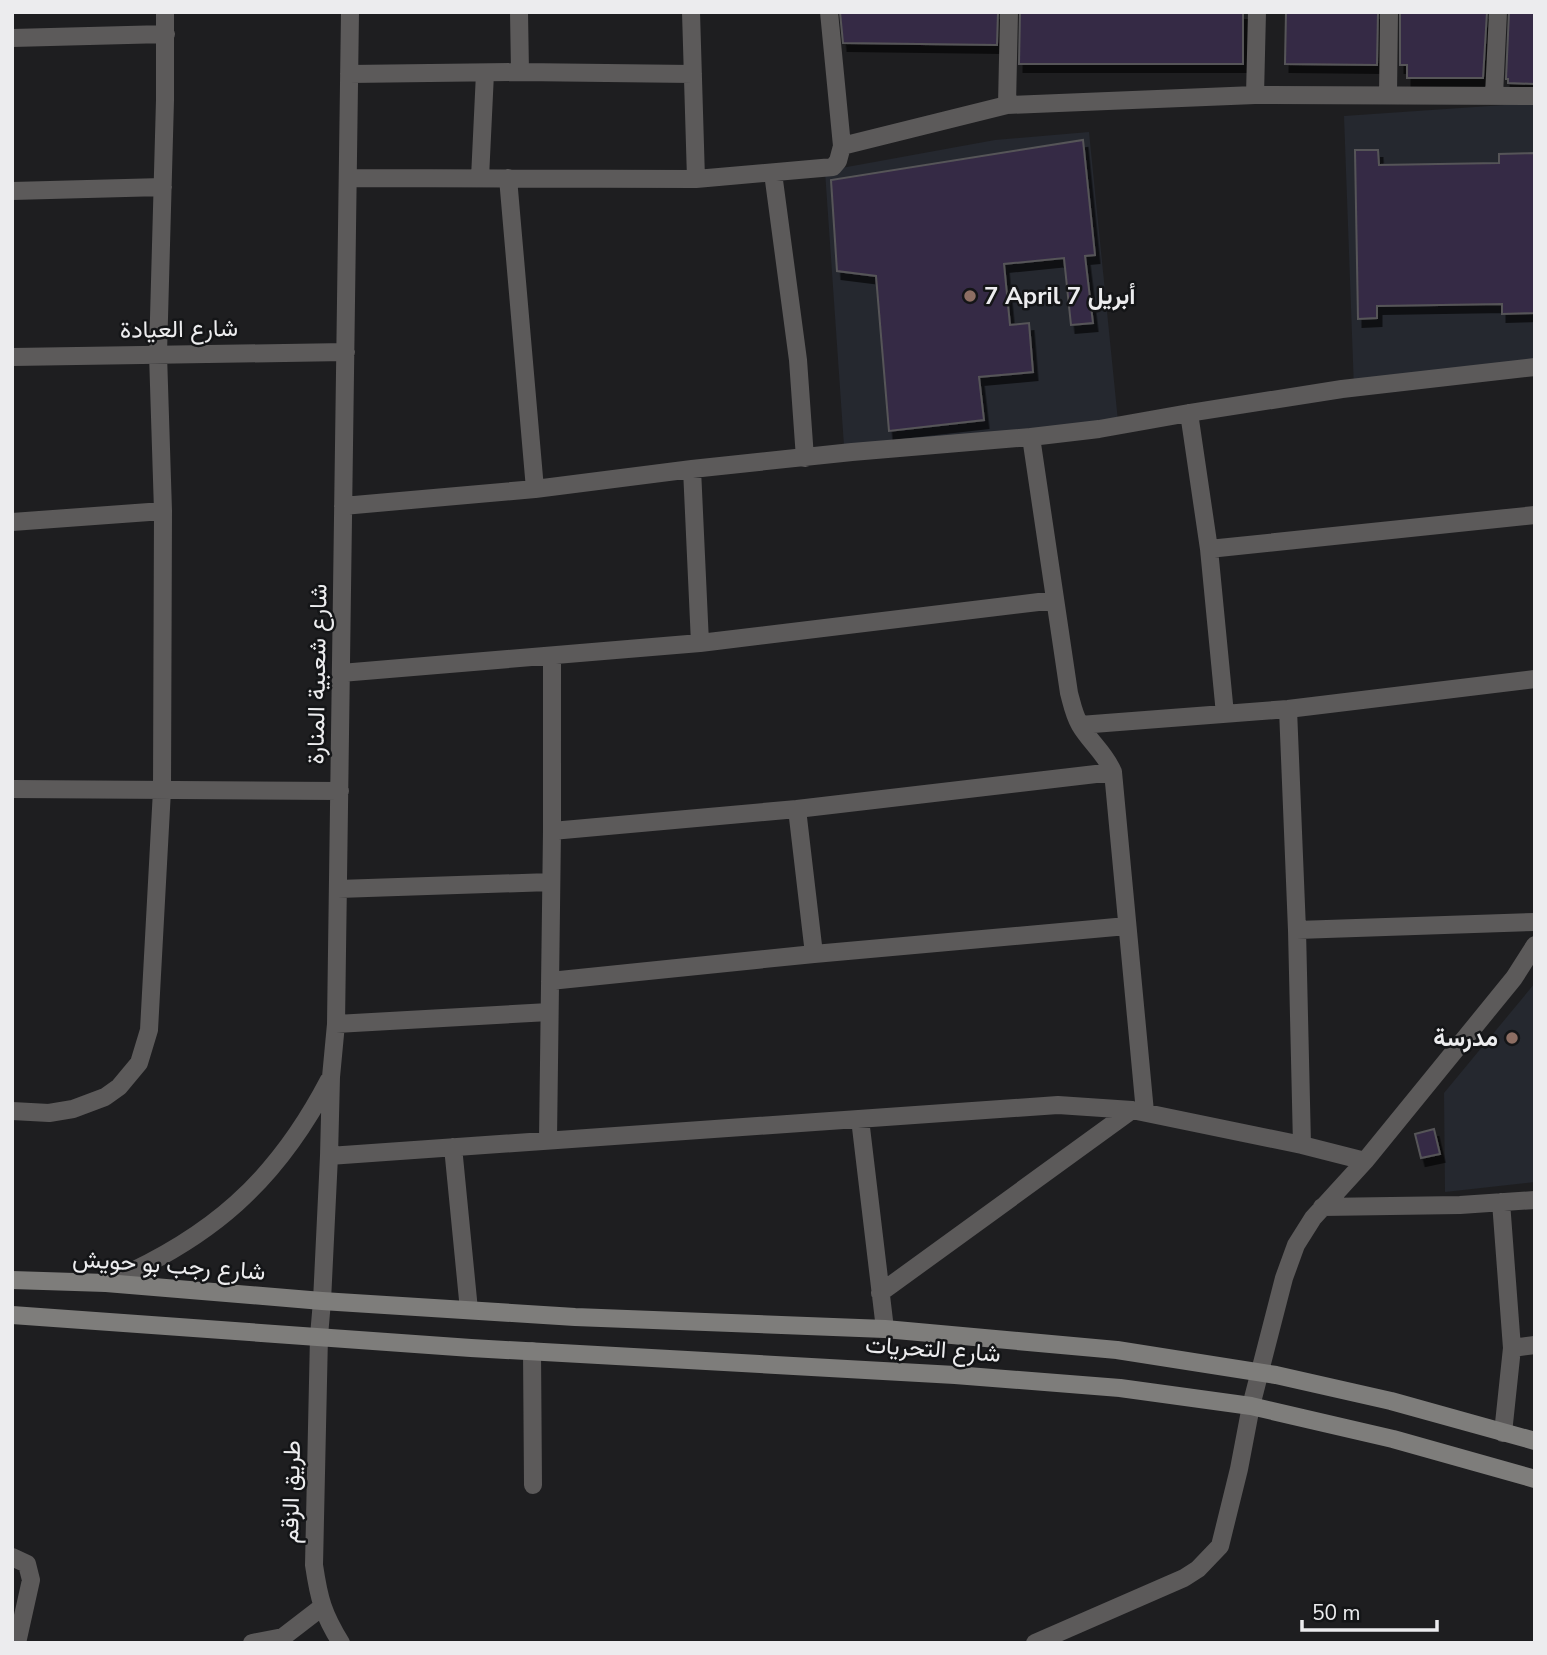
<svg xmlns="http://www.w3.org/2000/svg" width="1547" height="1655" font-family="'Nunito Sans',Vazirmatn,sans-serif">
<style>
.built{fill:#25282f}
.building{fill:#352a45;stroke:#565558;stroke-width:2;filter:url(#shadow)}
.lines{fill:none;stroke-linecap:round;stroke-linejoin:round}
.street{stroke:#5c5a5a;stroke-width:18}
.secondary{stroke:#7e7d7b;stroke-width:18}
.education-dot{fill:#8d6e63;stroke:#141517;stroke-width:2.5}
.labels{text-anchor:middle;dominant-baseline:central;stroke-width:5;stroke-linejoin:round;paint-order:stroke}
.poi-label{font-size:24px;font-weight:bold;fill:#ececee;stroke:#141517;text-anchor:start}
.street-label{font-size:24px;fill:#ececee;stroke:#141517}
</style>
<defs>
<filter id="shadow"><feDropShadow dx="4.5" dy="8" stdDeviation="0" flood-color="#0009"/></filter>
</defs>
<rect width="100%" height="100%" fill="#1e1e20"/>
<path class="built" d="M1535,103V367L1354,389L1344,116Z
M1089,132L1118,421L844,446L825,171L995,140Z
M1535,983V1182L1445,1192L1444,1093Z"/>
<path class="building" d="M840,12H998L997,45L843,43Z
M1020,12H1243V64H1019Z
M1286,12H1378L1377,65L1285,64Z
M1400,12H1487L1483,78H1407V65H1400Z
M1509,12H1535V84L1508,83V79H1506Z
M1083,140L1095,255L1085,256L1093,323L1071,325L1064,258L1004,264L1010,325L1029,323L1033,372L979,377L984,420L889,431L876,276L837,271L831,180Z
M1355,150H1378L1379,165L1499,163V154L1535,153V313L1502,314V304L1377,306V318L1358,319Z
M1434,1129L1440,1154L1421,1158L1415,1134Z"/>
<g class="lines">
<path class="street" d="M519,12L520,72
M691,12L696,179
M12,38L166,34
M349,74L520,72L693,74
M1255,95L1257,12
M1388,95L1389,12
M1494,95L1498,12
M1007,105L1009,12
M842,146L1007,105L1255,95L1535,96
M773,173L798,360L805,458
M348,178L696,179L833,167L838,161L842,146L829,12
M480,178L485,73
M508,178L535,489
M12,191L163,187
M12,357L346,352
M1189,413L1209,549L1225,714
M1031,437L1069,693C1072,704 1074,715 1080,725C1090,742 1105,753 1113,772L1145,1112
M692,469L700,643
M343,506L535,489L692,469L852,452L1031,437L1099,429L1189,413L1342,389L1535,367
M12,522L163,511
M1209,549L1535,515
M341,673L700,643L1055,600
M1288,709L1297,930L1302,1145
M1080,725L1288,709L1535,679
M12,789L340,791
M797,809L814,954
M552,831L797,809L1113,772
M338,889L551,882
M1297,930L1535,922
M550,981L814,954L1127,926
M336,1024L549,1012
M12,1111L49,1113L73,1109L105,1097L119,1087L139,1063L149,1030L162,790L163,511L158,354L165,100V12
M860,1119L885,1329
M548,1140L552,831V656
M453,1147L469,1310
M329,1156L1058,1105L1132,1110L1302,1145L1365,1161L1313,1218L1296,1245L1284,1278L1251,1406L1239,1469L1220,1546L1198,1569L1184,1578L1035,1643
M1365,1161L1514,978L1535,945
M1501,1202L1512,1348L1503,1433
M1322,1207L1460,1205L1535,1200
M106,1283C210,1239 276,1182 329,1080
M880,1293L1132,1110
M1512,1348L1535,1345
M532,1351L533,1485
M12,1557L27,1564L31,1580L17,1643
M252,1643L283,1637L322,1607
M341,1643C323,1614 319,1599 314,1565L319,1336L322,1301L329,1156L331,1077L336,1024L350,12"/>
<path class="secondary" d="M12,1280L106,1283L322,1301L575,1317L885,1329L1117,1350L1276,1375L1391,1401L1535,1441
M12,1315L471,1348L955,1375L1120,1388L1251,1406L1393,1439L1535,1479"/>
</g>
<g class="education-dot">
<circle cx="970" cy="296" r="7"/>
<circle cx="1512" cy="1038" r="7"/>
</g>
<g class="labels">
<g class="poi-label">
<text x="984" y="296">7 April 7 أبريل</text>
<text x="1498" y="1038" text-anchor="end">مدرسة</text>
</g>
<g class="street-label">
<text transform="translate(179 329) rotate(-1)">شارع العيادة</text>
<text transform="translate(317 674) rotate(-89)">شارع شعبية المنارة</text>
<text transform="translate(169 1265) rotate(4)">شارع رجب بو حويش</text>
<text transform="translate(933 1349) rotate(4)">شارع التحريات</text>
<text transform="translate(291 1492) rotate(-89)">طريق الزقم</text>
</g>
</g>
<rect width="1547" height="1655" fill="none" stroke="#ececee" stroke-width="28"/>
<path d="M1302 1620v10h135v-10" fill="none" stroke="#ececee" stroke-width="3.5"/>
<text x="1312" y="1620" font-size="21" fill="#ececee" stroke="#141517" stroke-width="5" paint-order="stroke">50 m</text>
</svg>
